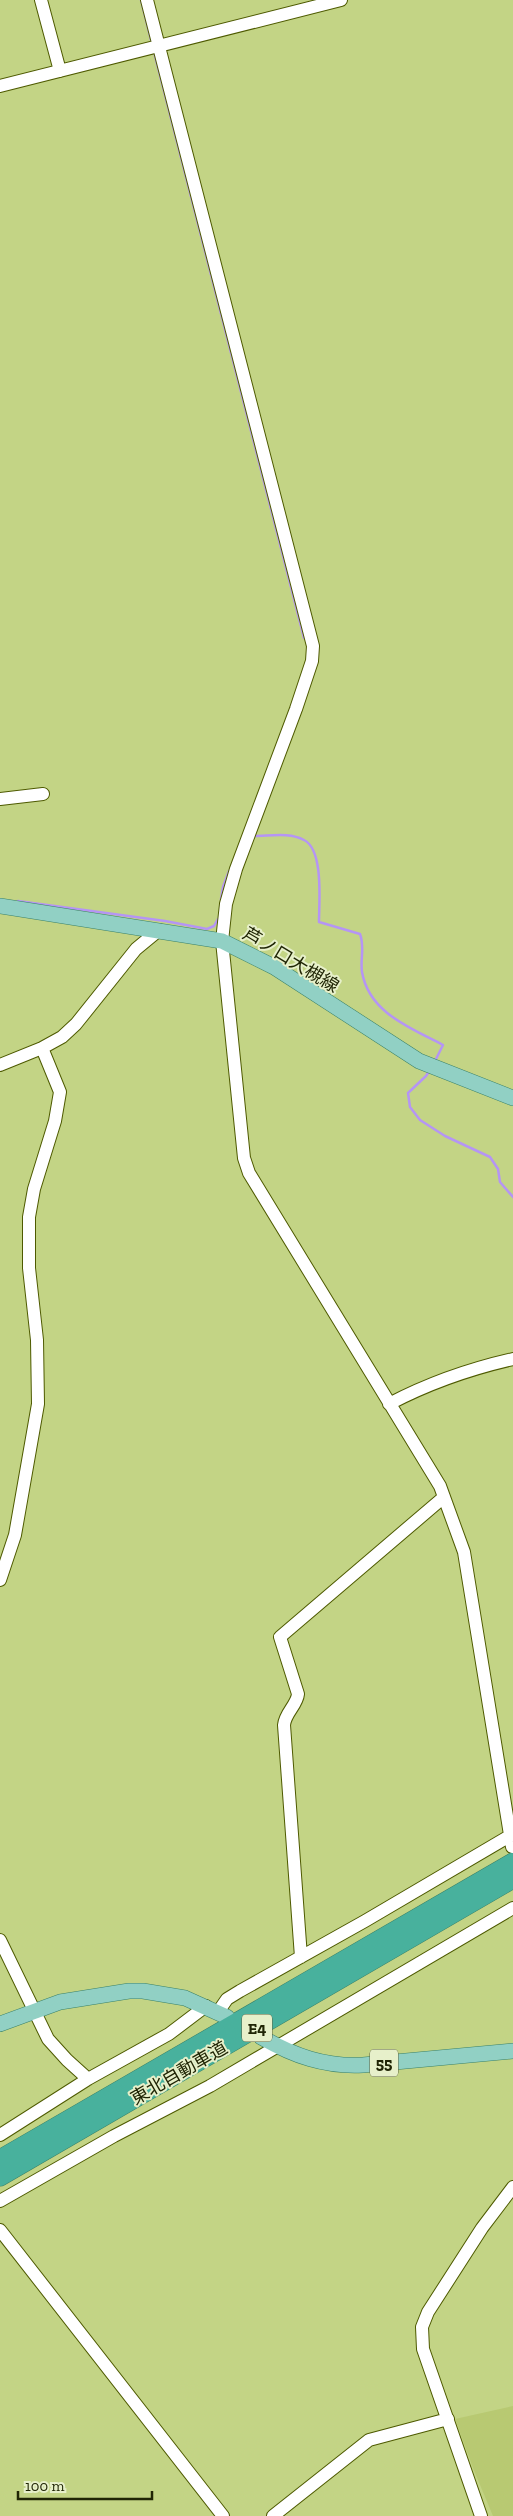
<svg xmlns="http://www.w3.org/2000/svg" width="513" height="2516" font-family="'Zilla Slab','Noto Sans JP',serif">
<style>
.built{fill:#b8c972}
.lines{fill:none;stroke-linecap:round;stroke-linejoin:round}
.stream{stroke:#b595f4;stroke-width:2.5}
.minor-casing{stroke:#4e5a00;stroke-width:14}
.major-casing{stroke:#3a8068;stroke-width:16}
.highway-casing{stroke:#3a8068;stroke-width:19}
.minor{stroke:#fff;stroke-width:12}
.major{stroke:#91d0c4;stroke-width:15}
.highway{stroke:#48b19d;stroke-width:18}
.labels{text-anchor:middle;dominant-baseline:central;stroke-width:4;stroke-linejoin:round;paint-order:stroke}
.shield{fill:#e7f0ca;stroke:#5c6240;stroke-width:1}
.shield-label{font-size:16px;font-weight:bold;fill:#202505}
.street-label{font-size:18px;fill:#202505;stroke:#e7f0ca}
</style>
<rect width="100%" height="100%" fill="#c3d485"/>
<path class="built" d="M513,2406V2516H493L473,2468L455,2419Z"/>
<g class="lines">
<path class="stream" d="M141,0L151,40
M154,52L304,638
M254,836C270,836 290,832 304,840C324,850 319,902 319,922L360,934C365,947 360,959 362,972C369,1013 411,1028 443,1045L435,1061
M221,899L223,887L229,871
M18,901L165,921L207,929L214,926L218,919
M430,1070L426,1076L408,1093L410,1107L420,1120L445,1136L490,1157L498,1169L500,1182L513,1197"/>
<defs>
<path id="minor" d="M41,0L60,71
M147,0L313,646L312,661L296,709L236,869L226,904L222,941L244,1158L249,1173L440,1486L464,1552L512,1847
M0,86L341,0
M0,799L43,794
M0,1065L42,1048L62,1037L76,1024L136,949L159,930
M389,1404C429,1383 469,1369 513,1359
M0,1580L15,1535L38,1404L37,1340L29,1268V1217L34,1189L55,1121L60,1092L42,1048
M0,1940L48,2039L67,2060L88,2079
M301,1957L284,1725C285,1713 297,1705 298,1694L280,1637L444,1497
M218,2012L227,1999L240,1991L365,1921L513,1834
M0,2135L88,2079L169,2034L206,2006
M0,2201L114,2136L210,2086L513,1908
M0,2230L223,2516
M273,2516L369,2440L448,2419
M481,2516L423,2349L422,2327L428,2312L482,2228L513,2187"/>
<path id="major" d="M0,906L222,941L274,967L419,1061L513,1098
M0,2024L60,2002L129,1991H143L185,1998L227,2017
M261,2037C294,2056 325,2067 363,2065L513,2051"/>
<path id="highway" d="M0,2159L513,1862
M0,2177L513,1879"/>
</defs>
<use href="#minor" class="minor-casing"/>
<use href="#major" class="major-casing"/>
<use href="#highway" class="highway-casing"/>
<use href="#minor" class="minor"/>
<use href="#major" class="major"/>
<use href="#highway" class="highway"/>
</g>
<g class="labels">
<g class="shield">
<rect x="242" y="2014.5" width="30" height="27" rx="4"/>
<rect x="370" y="2049.5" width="28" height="27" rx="4"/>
</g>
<g class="shield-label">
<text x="257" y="2028">E4</text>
<text x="384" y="2063">55</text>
</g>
<g class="street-label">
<text transform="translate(291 960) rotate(31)">芦ノ口大槻線</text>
<text transform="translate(179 2073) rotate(-30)">東北自動車道</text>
</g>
</g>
<path d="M18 2491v8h134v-8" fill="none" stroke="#202505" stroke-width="2.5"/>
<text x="25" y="2491" font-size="15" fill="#202505" stroke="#e7f0ca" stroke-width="4" paint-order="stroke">100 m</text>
</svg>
